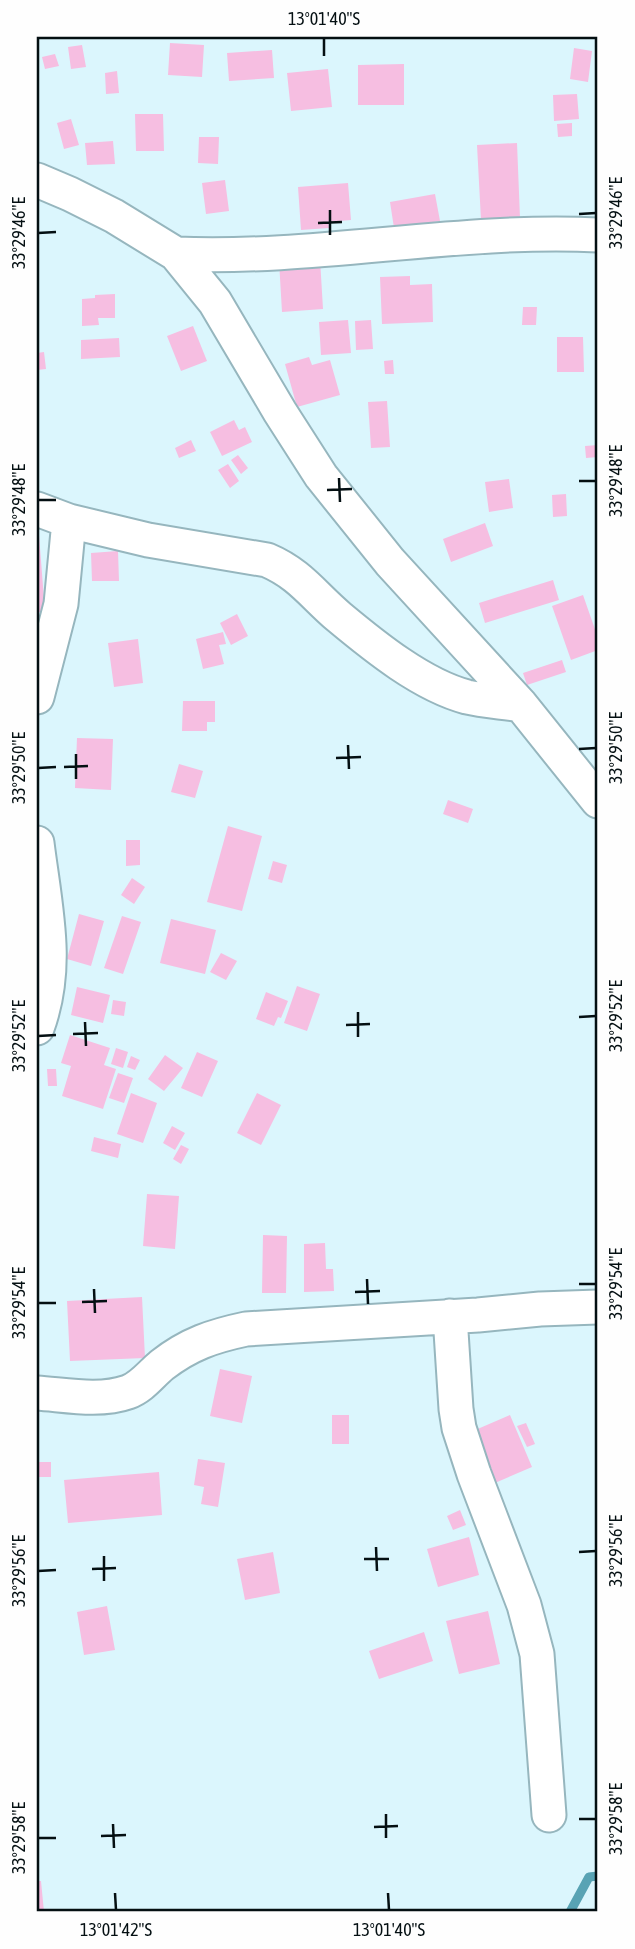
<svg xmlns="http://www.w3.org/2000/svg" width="635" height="1949" font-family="'Asap Condensed',sans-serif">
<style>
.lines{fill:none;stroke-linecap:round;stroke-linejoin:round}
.stream{stroke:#58a3b4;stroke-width:9}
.building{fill:#f6bee1}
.street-casing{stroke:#96b6be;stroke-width:37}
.street{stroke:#fff;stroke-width:33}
.ticks{fill:none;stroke:#040f12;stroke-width:2.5}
.neatline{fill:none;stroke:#040f12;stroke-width:2.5}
.ticks-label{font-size:18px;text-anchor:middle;fill:#040f12}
</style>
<rect width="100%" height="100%" fill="#dbf6fd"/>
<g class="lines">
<path class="stream" d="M570,1912L589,1877L598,1876"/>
</g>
<path class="building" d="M170,43L204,45L202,77L168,75Z
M82,45L86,67L71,69L68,47Z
M574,48L592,51L588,82L570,79Z
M272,50L274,78L229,81L227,53Z
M55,54L59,66L45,69L42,57Z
M404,64V105H358V65Z
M328,69L332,107L291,111L287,73Z
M117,71L119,93L106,94L105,73Z
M577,94L579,119L554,121L553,95Z
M135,114H163L164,151H136Z
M71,119L79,145L64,149L57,123Z
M572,123V136L558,137L557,124Z
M199,137H219L218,164L198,163Z
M113,141L115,164L87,165L85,143Z
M517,143L520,218L481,220L477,145Z
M225,180L229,211L206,214L202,183Z
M348,183L351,220L328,222L329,228L301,230L298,187Z
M435,194L440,221L394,228L390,202Z
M320,259L323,309L282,312L279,261Z
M410,276V285L432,284L433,322L382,324L380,277Z
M115,294V318H98L99,325L82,326V299L95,298V295Z
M523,307H537L536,325H522Z
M348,320L351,353L321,355L319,322Z
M371,320L373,349L356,350L355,321Z
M193,326L207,361L181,371L167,336Z
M557,337H583L584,372H557Z
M119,338L120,357L81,359V340Z
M44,352L46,369L37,370V353Z
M309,357L312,365L330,360L340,395L297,407L285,364Z
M393,360L394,374H385L384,361Z
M387,401L390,447L371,448L368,402Z
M234,420L239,430L245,427L252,442L222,456L210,432Z
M191,440L196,451L179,458L175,448Z
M598,445V457L586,458L585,446Z
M238,455L248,468L241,474L231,460Z
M228,464L239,481L230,488L218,470Z
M509,479L513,508L489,512L485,482Z
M566,494L567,516L553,517L552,495Z
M485,523L493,546L451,562L443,539Z
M37,535H39L45,612H37Z
M118,551L119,581H92L91,553Z
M553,580L559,600L485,623L479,603Z
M583,595L598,638V650L571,660L552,606Z
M237,614L248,636L231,645L220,623Z
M223,632L226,644L219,645L224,664L203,669L196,639Z
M138,639L143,683L114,687L108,643Z
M562,660L566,672L527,685L523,673Z
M183,701H215V722H207V731H182Z
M77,738L113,739L111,790L75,788Z
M179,764L203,771L195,798L171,792Z
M448,800L473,809L468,823L443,814Z
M228,826L262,836L242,911L207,902Z
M126,840H140V865L126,866Z
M273,861L287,865L282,883L268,879Z
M132,878L145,887L134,904L121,895Z
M79,914L104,921L91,966L67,959Z
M122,916L141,922L123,974L104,968Z
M171,919L216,930L205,974L160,963Z
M221,953L237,961L226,980L210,972Z
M297,986L320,994L307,1031L284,1023Z
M77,987L110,995L103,1023L71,1015Z
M266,992L288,1001L281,1018L278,1017L274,1026L256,1019Z
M113,1000L126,1002L124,1016L111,1014Z
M70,1035L110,1048L104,1065L116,1069L103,1109L62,1096L71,1066L61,1063Z
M116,1048L128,1052L123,1068L111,1064Z
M197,1052L218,1061L202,1097L181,1088Z
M165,1055L183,1068L164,1091L148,1079Z
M131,1056L140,1060L135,1070L127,1067Z
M47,1069H56L57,1086H48Z
M118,1073L133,1078L124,1103L109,1098Z
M131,1093L157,1103L143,1143L117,1134Z
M257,1093L281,1105L261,1145L237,1133Z
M172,1126L185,1133L175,1150L163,1143Z
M94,1137L121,1144L118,1158L91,1151Z
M181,1145L189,1149L181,1164L173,1159Z
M147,1194L179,1196L175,1249L143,1246Z
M263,1235L287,1236L286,1293H262Z
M325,1243L326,1269H333L334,1291L304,1292V1244Z
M142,1297L145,1358L70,1361L67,1301Z
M220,1369L252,1376L242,1423L210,1416Z
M332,1415H349V1444H332Z
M510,1415L532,1467L488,1486L466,1434Z
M526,1423L535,1444L527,1447L517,1426Z
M198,1459L225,1463L218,1507L201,1504L204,1487L194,1485Z
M37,1462H51V1477H37Z
M159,1472L162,1515L68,1523L64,1480Z
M460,1510L466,1525L453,1530L447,1516Z
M469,1537L479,1575L438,1587L427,1549Z
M273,1552L280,1593L245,1600L237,1559Z
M107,1606L115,1650L84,1655L77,1612Z
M488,1611L500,1664L459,1674L446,1621Z
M424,1632L433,1661L379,1679L369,1651Z
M37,1881H41L44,1912H37Z"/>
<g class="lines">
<defs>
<path id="street" d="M37,180L70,194L114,216L176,254L215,302L280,412L321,476L390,562L521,705L598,801
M176,254C317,260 457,228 598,235
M37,509L69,521L148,540L267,560C300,574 313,595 339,617C375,647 422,685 467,697C484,701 503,702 521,705
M37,697L61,604L69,521
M37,843C45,907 60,966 37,1028
M450,1316L456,1409L459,1428L474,1474L524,1605L537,1654L549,1815
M37,1393C66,1395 100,1402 128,1392C142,1387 151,1374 162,1365C189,1344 213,1336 246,1329L478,1315L540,1309L598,1307"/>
</defs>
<use href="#street" class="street-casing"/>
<use href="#street" class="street"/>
</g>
<path class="ticks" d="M324,38V56M330,210V235M579,214L596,213M318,223L342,222M38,233L56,232M339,478L340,502M579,481H596M327,490L352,489M38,500H56M348,745L349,769M579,749L596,748M76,754V779M336,758L361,757M64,767L88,766M38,768L56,767M358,1012V1037M579,1017L596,1016M85,1022L86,1046M346,1025L370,1024M73,1034L98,1033M38,1036L56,1035M367,1279L368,1304M579,1284H596M94,1289L95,1313M355,1292L380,1291M82,1302L107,1301M38,1303H56M376,1547L377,1571M579,1552L596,1551M104,1556V1581M364,1559H389M92,1569L116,1568M38,1571L56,1570M386,1814V1838M579,1819H596M113,1824L114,1848M374,1827L398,1826M101,1836L126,1835M38,1838H56M115,1893L116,1910M388,1893L389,1910"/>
<rect width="635" height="1949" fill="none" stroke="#fefefe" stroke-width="77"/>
<rect x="38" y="38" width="558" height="1872" class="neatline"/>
<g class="ticks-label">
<text x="324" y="25">13°01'40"S</text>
<text transform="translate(616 213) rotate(-90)" y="6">33°29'46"E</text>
<text transform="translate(19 233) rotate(-90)" y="6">33°29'46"E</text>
<text transform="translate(616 481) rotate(-90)" y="6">33°29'48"E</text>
<text transform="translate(19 500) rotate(-90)" y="6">33°29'48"E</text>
<text transform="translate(616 748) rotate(-90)" y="6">33°29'50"E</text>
<text transform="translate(19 768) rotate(-90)" y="6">33°29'50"E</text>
<text transform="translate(616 1016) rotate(-90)" y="6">33°29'52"E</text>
<text transform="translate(19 1036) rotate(-90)" y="6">33°29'52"E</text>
<text transform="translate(616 1284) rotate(-90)" y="6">33°29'54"E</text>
<text transform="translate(19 1303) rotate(-90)" y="6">33°29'54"E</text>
<text transform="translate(616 1551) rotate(-90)" y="6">33°29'56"E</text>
<text transform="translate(19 1571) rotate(-90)" y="6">33°29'56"E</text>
<text transform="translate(616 1819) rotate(-90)" y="6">33°29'58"E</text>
<text transform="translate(19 1838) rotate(-90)" y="6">33°29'58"E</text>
<text x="116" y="1936">13°01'42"S</text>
<text x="389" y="1936">13°01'40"S</text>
</g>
</svg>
